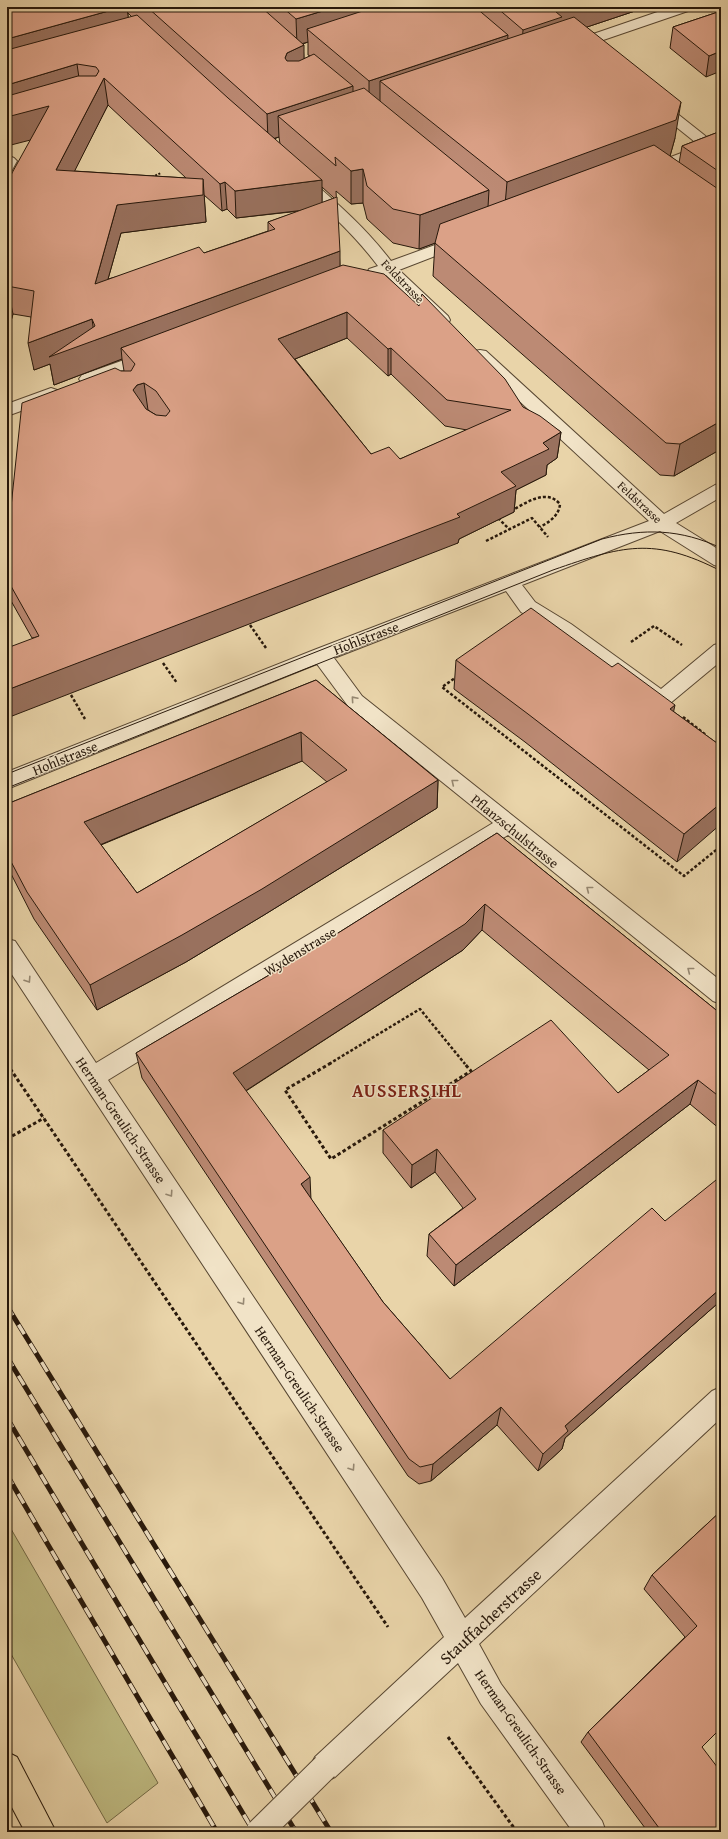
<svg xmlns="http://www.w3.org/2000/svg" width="728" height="1839" font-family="'Gentium Book Plus',serif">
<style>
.green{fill:#bfbb82;stroke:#736a46}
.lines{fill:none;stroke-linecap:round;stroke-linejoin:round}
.minor-casing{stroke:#584732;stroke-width:2}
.major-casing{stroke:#27180b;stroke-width:2}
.path-far2{stroke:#27180b;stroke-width:2;stroke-dasharray:2 1.5;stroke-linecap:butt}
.path-far1{stroke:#27180b;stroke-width:2.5;stroke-dasharray:3 2;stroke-linecap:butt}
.path{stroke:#27180b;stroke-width:3;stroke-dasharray:3.5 2.5;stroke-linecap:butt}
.minor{fill:#f1e3c7;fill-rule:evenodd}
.major{fill:#e9d4a9;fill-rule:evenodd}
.tram{stroke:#27180b;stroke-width:1}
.rail-casing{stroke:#27180b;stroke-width:5}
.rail{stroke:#f1e3c7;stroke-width:3.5;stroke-dasharray:11;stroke-linecap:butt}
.minor-bridge-casing{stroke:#584732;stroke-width:28;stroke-linecap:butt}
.minor-bridge{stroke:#f1e3c7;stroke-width:26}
.wall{fill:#bc8a74;stroke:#27180b;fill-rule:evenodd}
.shaded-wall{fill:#99715e;stroke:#27180b}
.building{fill:#dba187;stroke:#27180b;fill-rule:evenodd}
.oneway{stroke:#968872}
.labels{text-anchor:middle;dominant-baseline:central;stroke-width:3;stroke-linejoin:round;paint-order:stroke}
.far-street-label{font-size:12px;fill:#27180b;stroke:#f1e3c7}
.street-label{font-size:14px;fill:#27180b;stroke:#f1e3c7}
.near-street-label{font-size:17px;fill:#27180b;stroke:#f1e3c7}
.district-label{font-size:18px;font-weight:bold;letter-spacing:1px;fill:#7a1f14;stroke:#f1e3c7}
</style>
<rect width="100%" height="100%" fill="#e9d4a9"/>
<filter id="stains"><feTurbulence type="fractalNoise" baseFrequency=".005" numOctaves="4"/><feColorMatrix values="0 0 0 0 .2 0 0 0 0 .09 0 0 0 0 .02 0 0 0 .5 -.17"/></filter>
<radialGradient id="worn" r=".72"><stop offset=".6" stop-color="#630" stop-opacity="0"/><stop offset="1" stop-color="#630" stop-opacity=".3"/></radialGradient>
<path class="green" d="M7,1522L158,1783L107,1823L7,1647Z"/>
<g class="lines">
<defs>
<path id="minor" d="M672,7H693L691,10L574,50H564L562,47L564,44Z
M655,99L660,100L713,142L721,139V149L654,173H644L641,170L644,167L700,146L650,106L648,103L650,100Z
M9,156L14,158L17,161L12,170L7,172V157Z
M300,173L305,175C337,203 365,227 391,261L457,237L463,235L469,237L471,240L469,243L399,270L448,316L450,320L448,324L442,325L436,324L386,275L375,278L369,277L367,273L369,269L378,266C354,234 325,208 295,181L292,178L295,175Z
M152,350L158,351L161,355L158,359L88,385L82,383L79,379L82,375Z
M480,350L486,351L664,514L715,485L721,483V497L676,523L721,551V567L714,565L660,531L522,585L535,602L571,624L661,689L714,645L721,643V661L668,705L661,708L654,705L557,634L521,612L506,591L334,658L362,696L721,981V1004L713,1001L508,835L108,1080L442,1578L465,1618L712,1391L721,1387V1418L479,1644L501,1684L602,1821L606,1832H573L481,1704L458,1663L335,1777L325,1782L315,1777L310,1767L315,1757L444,1637L422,1598L7,967V939L15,941L96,1063L493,823L348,706L317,664L7,789V772L314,650L649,521L474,359L471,355L474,351Z
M51,388L57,390L60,394L57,398L7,416V404Z"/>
<path id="major" d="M7,1752L17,1757L56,1832H25L7,1798Z"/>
</defs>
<use href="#minor" class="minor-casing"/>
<use href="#major" class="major-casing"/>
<path class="path-far2" d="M152,177L161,173"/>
<path class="path-far1" d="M511,511C526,503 546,488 560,504C559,516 549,522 540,527
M498,518L509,529
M486,541L532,518L548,537
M250,625L266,648
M631,642L654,626L682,645
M163,663L177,683
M458,676L442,687L684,876L721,846
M71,695L85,719
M683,717L706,735
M329,1064L420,1009L465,1064"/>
<path class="path" d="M331,1063L285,1090L331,1159L471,1071L464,1063
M7,1064L388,1627
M7,1139L44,1118
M448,1737L517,1832"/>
<use href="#minor" class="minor"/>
<use href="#major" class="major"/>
<path class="tram" d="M7,774L602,539C644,528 681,529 721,548
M7,788L553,570C622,546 653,536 721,571"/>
<defs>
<path id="rail" d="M7,1306L331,1832
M7,1357L296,1832
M7,1418L254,1832
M7,1475L217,1832"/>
</defs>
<use href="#rail" class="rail-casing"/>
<use href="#rail" class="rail"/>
<defs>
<path id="minor-bridge" d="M259,1832L325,1767"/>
</defs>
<use href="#minor-bridge" class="minor-bridge-casing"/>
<use href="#minor-bridge" class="minor-bridge"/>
</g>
<path class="wall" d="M7,7H638L635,11L587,27L675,138L670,156L679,163L682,146L721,131V449L674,476L660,475L433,276L435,243L419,249L393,243L367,219L363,203L351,204L336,191L340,267L523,407L561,432L557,458L547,465L546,475L516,490L514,512L459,539L458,543L32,638L10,599L7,586V545L121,371H124L122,359L54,385L50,364L34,370L31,317L13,314L7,335V185L31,140ZM128,13L132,17L128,18ZM308,42V55L310,56L304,59L303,44ZM108,105L186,178L74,171ZM279,137L280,144L274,139ZM322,187L334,198L322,203ZM204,195L222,211L227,209L236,218L300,211L268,222V231L204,253L108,279L121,233L206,222ZM347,338L388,376L391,374L445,426L467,430L400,459L371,454L295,359ZM147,410H148L157,416L156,415Z
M721,11L706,77L670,48L673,27Z
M456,660L612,667L721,746L677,862L525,742L454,689Z
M316,680L438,780L437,808L264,915L186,962L97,1010L34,919L7,866V804ZM302,761L327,782L137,893L101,845Z
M497,833L721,1014V1130L690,1104L454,1286L427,1256L429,1234L463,1208L435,1172L411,1188L383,1153V1130L618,1093L649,1070L482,930L463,950L246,1091L311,1199L383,1302L450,1379L717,1304L565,1438L562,1449L538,1471L497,1425L431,1481L419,1484L408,1476L142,1078L136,1053L300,957Z
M721,1511L702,1747L721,1832H648L581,1742L588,1732L685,1637L644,1589L652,1575Z"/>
<path class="shaded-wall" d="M123,7H127L130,33L7,67V39Z
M336,7H417L307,29L308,42L297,45L296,19Z
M572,7H638L635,11L560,36L521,56L523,30L556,12Z
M508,35L506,61L380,81V104L369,107V81Z
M304,45V71L286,84L285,58L287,53Z
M721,51V71L706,77L709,56Z
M77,64L81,92L49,106L54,134L7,146V85Z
M104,78L108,105L61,198L56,170Z
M353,86V112L278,116L279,137L268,140L267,114Z
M681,102L675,138L670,156L504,217L507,182Z
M363,169V203L351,204V171Z
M203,179L205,207L206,222L121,233L99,311L95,284L117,205Z
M322,180V208L236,218L235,191Z
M225,182L227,209L222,211L220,184Z
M489,190L487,224L419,249L420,215Z
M340,251V278L121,348L122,359L54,385L50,364L34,370L28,343L92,319L95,340Z
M7,286L13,314L7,335Z
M347,312V338L280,365L278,339Z
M391,348V374L388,376V349Z
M144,383L148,410L141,412L133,390L137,385Z
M721,421V449L674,476L680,444Z
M561,432L557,458L547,465L546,475L516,490L514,512L459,539L458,543L7,718V690L457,514L501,472L543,443Z
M675,705L669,733L670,709Z
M301,732L302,761L90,849L84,822Z
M438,780L437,808L264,915L186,962L97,1010L90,985Z
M721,803V824L677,862L684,834Z
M485,904L482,930L463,950L236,1097L233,1073Z
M698,1080L690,1104L454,1286L456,1265Z
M437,1149L435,1172L411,1188L412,1165Z
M310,1177L311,1200L301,1184Z
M721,1272V1285L718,1274Z
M721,1288V1295L717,1304L565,1438L562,1449L538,1471L543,1454L565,1426Z
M501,1407L497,1425L431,1481L433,1464Z"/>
<path class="building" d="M7,7H123L7,39Z
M147,7H261L304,45L287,53L285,58L287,61H299L314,54L353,86L267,114Z
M282,7H336L296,19Z
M375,7H475L508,35L369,81L307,29Z
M496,7H572L556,12L562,17L523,30Z
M721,11V51L709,56L673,27Z
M137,15L228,98L322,180L235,191L225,182L220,184L104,78L56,170L203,179V195L117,205L95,284L199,247L204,253L275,229L268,222L337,197L340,251L49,357L95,326L92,319L28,343L34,291L7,286V185L12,173L49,106L7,117V94L11,95L78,76H96L99,71L96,67L77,64L7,85V50Z
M574,17L681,102L676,120L507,182L380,81Z
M364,88L489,190L420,215L393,209L367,186L363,169L351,171L335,157L336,166L278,116Z
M721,131V173L682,146Z
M654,145L721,191V421L680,444L666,443L435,243L440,224Z
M343,265L384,274L419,306L422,294L505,379L523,407L540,416L561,432L543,443L549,449L501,472L516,486L457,514L460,517L7,690V648L39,636L7,579V545L22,403L115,368L121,371H131L135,364L121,348ZM347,312L388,349L391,348L447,400L511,410L400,459L389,447L371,454L278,339ZM144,383L156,391L170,411L166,416L156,415L146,409L133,390L137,385Z
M531,608L612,667L618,663L675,705L670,709L721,746V803L684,834L528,714L456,660Z
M316,680L438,780L262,889L182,935L90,985L27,892L7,854V804ZM301,732L347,770L137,893L84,822Z
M497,833L721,1014V1098L698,1080L456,1265L429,1234L476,1199L437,1149L412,1165L383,1130L551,1020L618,1093L669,1055L485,904L465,924L233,1073L310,1177L301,1184L383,1302L450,1379L652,1208L665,1221L721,1176V1272L718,1274L721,1278V1288L565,1426L568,1431L543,1454L501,1407L433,1464L420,1467L409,1459L136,1053L300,957Z
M721,1511V1728L702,1747L721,1772V1832H662L588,1732L697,1626L652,1575Z"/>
<defs><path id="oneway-chevron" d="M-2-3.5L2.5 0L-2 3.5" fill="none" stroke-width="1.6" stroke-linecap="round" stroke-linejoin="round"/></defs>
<g class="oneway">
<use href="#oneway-chevron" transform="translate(354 699) rotate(-131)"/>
<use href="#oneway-chevron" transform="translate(454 782) rotate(-141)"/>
<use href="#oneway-chevron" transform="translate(589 889) rotate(-142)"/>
<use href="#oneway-chevron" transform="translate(690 970) rotate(-142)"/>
<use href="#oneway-chevron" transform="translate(28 980) rotate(57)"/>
<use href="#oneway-chevron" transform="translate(170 1194) rotate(56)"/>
<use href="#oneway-chevron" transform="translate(242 1302) rotate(56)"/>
<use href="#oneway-chevron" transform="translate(352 1468) rotate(56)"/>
</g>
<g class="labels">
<g class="far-street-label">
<text transform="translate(403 281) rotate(46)">Feldstrasse</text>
<text transform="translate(640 502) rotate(43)">Feldstrasse</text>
</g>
<g class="street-label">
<text transform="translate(366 638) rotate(-21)">Hohlstrasse</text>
<text transform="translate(65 758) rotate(-22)">Hohlstrasse</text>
<text transform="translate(515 831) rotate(39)">Pflanzschulstrasse</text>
<text transform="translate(300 951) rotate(-31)">Wydenstrasse</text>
<text transform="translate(121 1120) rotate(56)">Herman-Greulich-Strasse</text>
<text transform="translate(300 1389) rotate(56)">Herman-Greulich-Strasse</text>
<text transform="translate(521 1732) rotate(55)">Herman-Greulich-Strasse</text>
</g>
<g class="near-street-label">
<text transform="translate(490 1616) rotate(-43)">Stauffacherstrasse</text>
</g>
<g class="district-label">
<text x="407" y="1090">AUSSERSIHL</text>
</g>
</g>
<rect width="728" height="1839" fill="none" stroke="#e9d4a9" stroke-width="24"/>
<rect x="8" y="8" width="712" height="1823" fill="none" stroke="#27180b" stroke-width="2"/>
<rect x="12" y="12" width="704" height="1815" fill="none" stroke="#27180b"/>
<rect width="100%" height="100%" filter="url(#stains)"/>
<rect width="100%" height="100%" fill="url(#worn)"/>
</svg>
